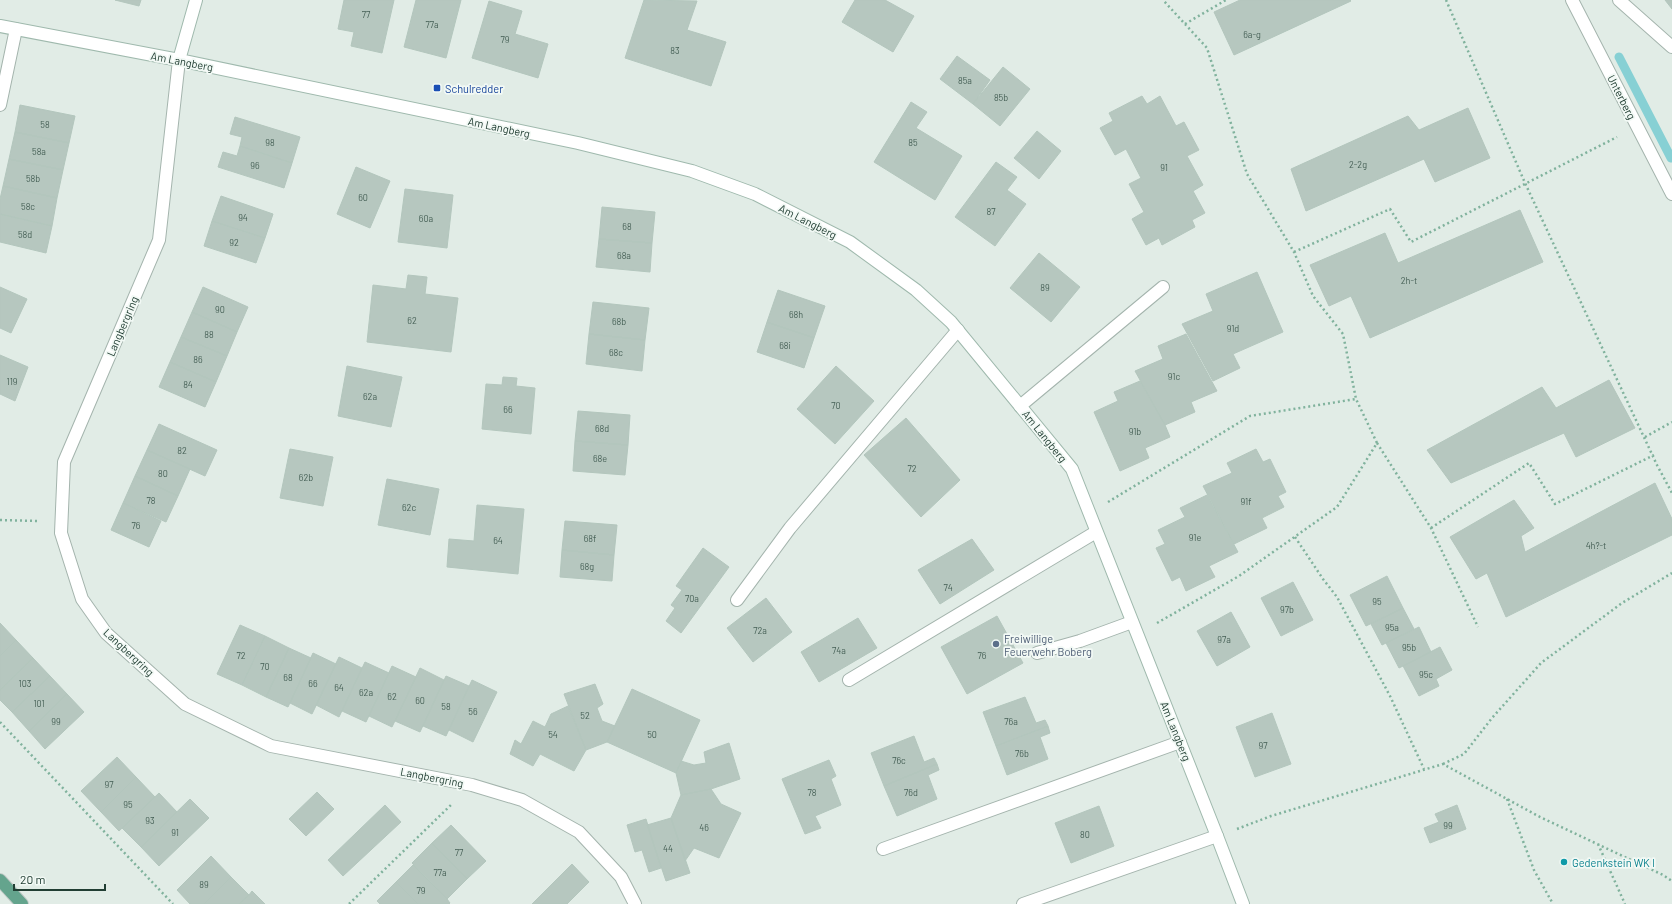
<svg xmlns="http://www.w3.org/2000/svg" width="1672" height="904" font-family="Barlow,sans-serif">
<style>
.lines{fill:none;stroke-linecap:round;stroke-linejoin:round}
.stream{stroke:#87d0d4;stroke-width:9}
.building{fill:#b6c7bf;stroke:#b3c6bd}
.lane-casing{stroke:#a4b4ad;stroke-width:14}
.street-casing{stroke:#a4b4ad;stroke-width:14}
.secondary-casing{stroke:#9fb9ad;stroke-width:14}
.primary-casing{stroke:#c1c9c6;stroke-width:14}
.path{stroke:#80b29d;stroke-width:2.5;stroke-dasharray:2 3;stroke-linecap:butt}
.lane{stroke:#fff;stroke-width:12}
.street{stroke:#fff;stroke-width:12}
.secondary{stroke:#fff;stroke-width:12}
.primary{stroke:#64a48d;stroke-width:12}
.transit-dot{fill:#1a4fb4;stroke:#f2f9f5;stroke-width:1.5}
.service-dot{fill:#5c6f8a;stroke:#f2f9f5;stroke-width:1.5}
.culture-dot{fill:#0f9aa8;stroke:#f2f9f5;stroke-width:1.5}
.labels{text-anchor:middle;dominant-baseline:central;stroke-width:3.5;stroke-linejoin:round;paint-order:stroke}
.number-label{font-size:9px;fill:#466056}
.street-label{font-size:11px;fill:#213e33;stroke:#f2f9f5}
.transit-label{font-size:11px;fill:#164399;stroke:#f2f9f5;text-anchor:start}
.service-label{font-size:11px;fill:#4e5e75;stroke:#f2f9f5;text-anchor:start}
.culture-label{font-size:11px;fill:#0d838f;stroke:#f2f9f5;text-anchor:start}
</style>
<rect width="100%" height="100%" fill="#e1ece6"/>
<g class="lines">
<path class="stream" d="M1619,57L1671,158"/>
</g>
<path class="building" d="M115,0H141L139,6Z
M344,0H394L382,53L351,46L354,32L338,29Z
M416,0H461L446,58L404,47Z
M644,0L697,1L687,30L726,42L711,86L625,58Z
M855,0H885L914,16L893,52L842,22Z
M1240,0H1350L1351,1L1234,55L1214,12Z
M1665,0H1672V9Z
M489,1L522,11L515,34L548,44L538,78L472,58Z
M957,56L990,80L973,104L940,79Z
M1003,67L1030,89L1000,126L973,104Z
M1142,96L1147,104L1160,96L1176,126L1184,122L1199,150L1187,156L1203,185L1193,191L1205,213L1192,220L1195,227L1162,245L1159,238L1146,245L1132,219L1144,212L1129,184L1141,178L1126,149L1115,155L1100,128L1113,121L1109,113Z
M911,102L927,112L916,128L962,156L935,200L874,162Z
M20,105L75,116L69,143L15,132Z
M1468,108L1490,158L1435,182L1424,159L1306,211L1291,169L1408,116L1419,130Z
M235,117L300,137L292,163L240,146L242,137L230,134Z
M1037,131L1061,151L1039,179L1014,158Z
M15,132L69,143L63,170L9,159Z
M240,146L292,163L284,188L218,167L223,152L237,156Z
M9,159L63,170L57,198L3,186Z
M996,162L1017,177L1007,190L1026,204L995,246L955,217Z
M356,167L390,181L370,228L337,214Z
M3,186L57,198L52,226L0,214V199Z
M405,189L453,195L447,248L398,242Z
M221,196L273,214L265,238L212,221Z
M602,207L655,212L652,243L599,239Z
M1520,210L1543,262L1370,338L1351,296L1329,306L1310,265L1385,233L1398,263Z
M0,214L52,226L46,253L0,242Z
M212,221L265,238L256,263L204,246Z
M599,239L652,243L650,272L596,267Z
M1039,253L1080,287L1051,322L1010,288Z
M1257,272L1283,332L1233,354L1240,368L1213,381L1182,324L1213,311L1206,294Z
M408,275L427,277L425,294L458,298L451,352L367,342L373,285L406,289Z
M0,287L27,299L11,333L0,328Z
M203,287L248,307L237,332L192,312Z
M778,290L825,306L814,338L767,322Z
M593,302L649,308L645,340L589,334Z
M192,312L237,332L227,356L181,337Z
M767,322L814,338L804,368L757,352Z
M589,334L645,340L642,371L586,364Z
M1186,334L1217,391L1191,402L1195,412L1165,425L1135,371L1163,359L1158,346Z
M181,337L227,356L216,382L170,362Z
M0,355L28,367L15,401L0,394Z
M170,362L216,382L205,407L159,387Z
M347,366L402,377L391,427L338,416Z
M836,366L874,401L835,444L797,409Z
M503,377L517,378L516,386L535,388L531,434L482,429L486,384L502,385Z
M1609,380L1635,428L1576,457L1564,433L1451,483L1427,450L1542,387L1556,408Z
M1140,381L1165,425L1170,437L1145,448L1149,458L1120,471L1094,412L1118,401L1114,392Z
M578,411L630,415L628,445L575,441Z
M906,418L960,480L921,517L864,455Z
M159,424L217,450L205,476L147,450Z
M575,441L628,445L625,475L573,471Z
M290,449L333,457L323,506L280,498Z
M1256,449L1263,462L1270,459L1286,492L1278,496L1284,507L1262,518L1267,528L1234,544L1203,486L1232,473L1227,463Z
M147,450L190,469L178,496L135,476Z
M135,476L178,496L166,522L123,503Z
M387,479L439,489L430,535L378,525Z
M1655,483L1672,519V535L1506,617L1487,573L1476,579L1450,537L1514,500L1534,528L1521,536L1525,552Z
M1207,495L1238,552L1209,566L1215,577L1186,591L1180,577L1172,581L1156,548L1165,544L1158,530L1185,517L1180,508Z
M123,503L161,521L149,547L111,530Z
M477,505L524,509L518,574L447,567L449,539L474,541Z
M565,521L617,525L614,555L562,550Z
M972,539L994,570L940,604L918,570Z
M703,548L729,567L681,633L666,621L675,608L671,605L682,590L676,586Z
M562,550L614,555L612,581L560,577Z
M1387,576L1403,608L1366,626L1350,595Z
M1293,582L1313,620L1281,636L1261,598Z
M766,598L792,632L753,662L727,628Z
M1403,608L1414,629L1382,645L1371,624Z
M1231,612L1250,647L1217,666L1197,631Z
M997,616L1023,663L967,694L941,647Z
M858,618L877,648L819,682L801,652Z
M0,623L16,640L0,656Z
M240,625L265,636L242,685L217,674Z
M1419,627L1431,652L1399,668L1386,643Z
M265,636L289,648L266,697L242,685Z
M16,640L33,658L0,690V656Z
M1440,647L1452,670L1436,679L1439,686L1419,696L1403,666Z
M289,648L311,658L288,707L266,697Z
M313,653L336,664L312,714L290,703Z
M339,657L362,668L339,717L316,705Z
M33,658L50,676L12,712L0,700V690Z
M365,662L389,673L366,722L342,711Z
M392,666L416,677L392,727L369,716Z
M420,668L444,680L420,732L395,721Z
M50,676L67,694L29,731L12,712Z
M446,676L469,686L446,736L423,726Z
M472,680L497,692L473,742L449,730Z
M595,684L603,704L597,708L602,721L615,726L607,742L586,750L564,694Z
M632,689L700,720L676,773L607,742Z
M67,694L84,712L45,749L29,731Z
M1025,697L1036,723L1045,720L1048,726L996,746L983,712Z
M568,706L586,750L574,771L540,754L533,766L510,754L515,740L521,744L533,721L545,727L551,714Z
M1272,713L1291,764L1255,777L1236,727Z
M1048,726L1050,733L1040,737L1048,759L1007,775L996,746Z
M914,736L924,762L934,758L937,764L884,786L871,753Z
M729,743L740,779L711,789L681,795L676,773L681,761L694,765L706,763L704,752Z
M117,757L136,777L101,812L81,791Z
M829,760L836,776L831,779L841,805L815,816L821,828L805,834L782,779Z
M937,764L939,770L928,775L937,799L897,816L884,786Z
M136,777L155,797L119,831L101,812Z
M711,789L721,804L741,813L719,858L694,848L685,861L671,818L681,795Z
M317,792L334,809L306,836L289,819Z
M159,793L177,812L141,847L122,828Z
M190,799L209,818L159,866L141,847Z
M385,805L401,822L343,876L328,860Z
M1457,805L1466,829L1430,843L1424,828L1439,822L1435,814Z
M1099,806L1114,846L1071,863L1055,823Z
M671,818L690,873L666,881L647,825Z
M646,819L661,868L649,872L642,850L635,852L627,825Z
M451,825L486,861L467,879L432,843Z
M432,843L467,879L447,899L412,863Z
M211,856L231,877L204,904H190L177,890Z
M572,864L589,882L567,904H532Z
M413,865L447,899L450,903L449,904H418L396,882Z
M231,877L249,895L239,904H204Z
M396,882L418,904H380L377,901Z
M252,891L265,904H239L249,895Z"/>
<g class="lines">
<defs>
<path id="lane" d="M0,105L16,29
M1020,406L1163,287
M737,600L790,528L958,330
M1037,653L1080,641L1132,622
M849,680L1096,532
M883,849L1180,742
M1023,904L1217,836"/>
<path id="street" d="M1572,0L1672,194
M1619,0L1672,47
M179,60L159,240L64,462L61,533L82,599L106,633L185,704L271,746L472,785L522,800L579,832L621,877L635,904"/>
<path id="secondary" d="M0,26L179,60L578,143L692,171L755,194L850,242L916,290L951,322L1072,469L1217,836L1243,904
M179,60L196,0"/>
<path id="primary" d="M0,880L22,904"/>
</defs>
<use href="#lane" class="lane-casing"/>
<use href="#street" class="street-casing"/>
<use href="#secondary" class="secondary-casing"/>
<use href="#primary" class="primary-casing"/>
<path class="path" d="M1446,0L1525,183L1657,465L1672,493
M1185,24L1226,0
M1294,252L1390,209L1411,242L1617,137
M1645,437L1672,422
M1377,443L1431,528L1478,627
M1108,502L1250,416L1356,399
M0,520L39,521
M1431,528L1529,463L1555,504L1654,455
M1295,537L1323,579L1337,597L1390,696L1424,769
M1157,623L1239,576L1337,507L1377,443L1356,399L1343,334L1313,296L1294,252L1247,174L1207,48L1163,0
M0,722L173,904
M1443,764L1464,754L1492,718L1541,663L1622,603L1672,573
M1507,799L1534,870L1553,904
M1237,829L1271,816L1443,764L1540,817L1663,875L1672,881
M1598,844L1625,904
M349,904L453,803"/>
<use href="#lane" class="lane"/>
<use href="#street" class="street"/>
<use href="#secondary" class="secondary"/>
<use href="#primary" class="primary"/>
</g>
<rect class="transit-dot" x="433" y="84" width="8" height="8" rx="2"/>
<circle class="service-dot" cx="996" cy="644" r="4"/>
<circle class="culture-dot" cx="1564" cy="862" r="4"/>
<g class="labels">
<g class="number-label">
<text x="366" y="14">77</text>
<text x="432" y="24">77a</text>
<text x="1252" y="34">6a-g</text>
<text x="505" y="39">79</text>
<text x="675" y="50">83</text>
<text x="965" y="80">85a</text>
<text x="1001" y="97">85b</text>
<text x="45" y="124">58</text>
<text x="270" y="142">98</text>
<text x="913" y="142">85</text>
<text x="39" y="151">58a</text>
<text x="1358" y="164">2-2g</text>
<text x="255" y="165">96</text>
<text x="1164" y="167">91</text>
<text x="33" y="178">58b</text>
<text x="363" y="197">60</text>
<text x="28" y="206">58c</text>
<text x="991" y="211">87</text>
<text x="243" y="217">94</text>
<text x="426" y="218">60a</text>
<text x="627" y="226">68</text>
<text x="25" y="234">58d</text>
<text x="234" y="242">92</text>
<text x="624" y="255">68a</text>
<text x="1409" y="280">2h-t</text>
<text x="1045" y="287">89</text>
<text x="220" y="309">90</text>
<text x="796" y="314">68h</text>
<text x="412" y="320">62</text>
<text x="619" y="321">68b</text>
<text x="1233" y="328">91d</text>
<text x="209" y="334">88</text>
<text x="785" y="345">68i</text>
<text x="616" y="352">68c</text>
<text x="198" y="359">86</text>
<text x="1174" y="376">91c</text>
<text x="12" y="381">119</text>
<text x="188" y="384">84</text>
<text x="370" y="396">62a</text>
<text x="836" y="405">70</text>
<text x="508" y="409">66</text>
<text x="602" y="428">68d</text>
<text x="1135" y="431">91b</text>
<text x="182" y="450">82</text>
<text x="600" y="458">68e</text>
<text x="912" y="468">72</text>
<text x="163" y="473">80</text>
<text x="306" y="477">62b</text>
<text x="151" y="500">78</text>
<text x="1246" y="501">91f</text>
<text x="409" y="507">62c</text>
<text x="136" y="525">76</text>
<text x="1195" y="537">91e</text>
<text x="590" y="538">68f</text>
<text x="498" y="540">64</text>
<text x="1596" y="545">4h?-t</text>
<text x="587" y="566">68g</text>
<text x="948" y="587">74</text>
<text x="692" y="598">70a</text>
<text x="1377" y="601">95</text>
<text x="1287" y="609">97b</text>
<text x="1392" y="627">95a</text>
<text x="760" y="630">72a</text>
<text x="1224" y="639">97a</text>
<text x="1409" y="647">95b</text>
<text x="839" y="650">74a</text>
<text x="241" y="655">72</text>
<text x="982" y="655">76</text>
<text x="265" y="666">70</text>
<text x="1426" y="674">95c</text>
<text x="288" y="677">68</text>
<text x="25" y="683">103</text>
<text x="313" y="683">66</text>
<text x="339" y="687">64</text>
<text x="366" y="692">62a</text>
<text x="392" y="696">62</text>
<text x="420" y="700">60</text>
<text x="39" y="703">101</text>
<text x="446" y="706">58</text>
<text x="473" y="711">56</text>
<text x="585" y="715">52</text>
<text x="56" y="721">99</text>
<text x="1011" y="721">76a</text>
<text x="553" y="734">54</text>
<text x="652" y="734">50</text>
<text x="1263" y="745">97</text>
<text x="1022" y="753">76b</text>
<text x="899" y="760">76c</text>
<text x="109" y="784">97</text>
<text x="812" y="792">78</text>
<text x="911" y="792">76d</text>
<text x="128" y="804">95</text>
<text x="150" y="820">93</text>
<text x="1448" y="825">99</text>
<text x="704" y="827">46</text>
<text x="175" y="832">91</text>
<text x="1085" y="834">80</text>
<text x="668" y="848">44</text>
<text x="459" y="852">77</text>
<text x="440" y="872">77a</text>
<text x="204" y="884">89</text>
<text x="421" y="890">79</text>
</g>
<g class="street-label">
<text transform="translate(182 61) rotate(11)">Am Langberg</text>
<text transform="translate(1622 97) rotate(63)">Unterberg</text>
<text transform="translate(499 127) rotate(12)">Am Langberg</text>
<text transform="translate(808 221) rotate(27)">Am Langberg</text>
<text transform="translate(122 326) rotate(-67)">Langbergring</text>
<text transform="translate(1045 436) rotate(51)">Am Langberg</text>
<text transform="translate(129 652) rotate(43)">Langbergring</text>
<text transform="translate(1176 731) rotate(68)">Am Langberg</text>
<text transform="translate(432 777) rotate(11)">Langbergring</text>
</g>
<g class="transit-label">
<text x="445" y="88">Schulredder</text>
</g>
<g class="service-label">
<text x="1004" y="638">Freiwillige<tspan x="1004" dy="13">Feuerwehr Boberg</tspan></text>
</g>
<g class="culture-label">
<text x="1572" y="862">Gedenkstein WK I</text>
</g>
</g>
<path d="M14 884v6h91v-6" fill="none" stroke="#213e33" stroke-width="2"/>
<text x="20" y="884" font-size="12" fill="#213e33" stroke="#f2f9f5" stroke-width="3" paint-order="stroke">20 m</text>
</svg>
